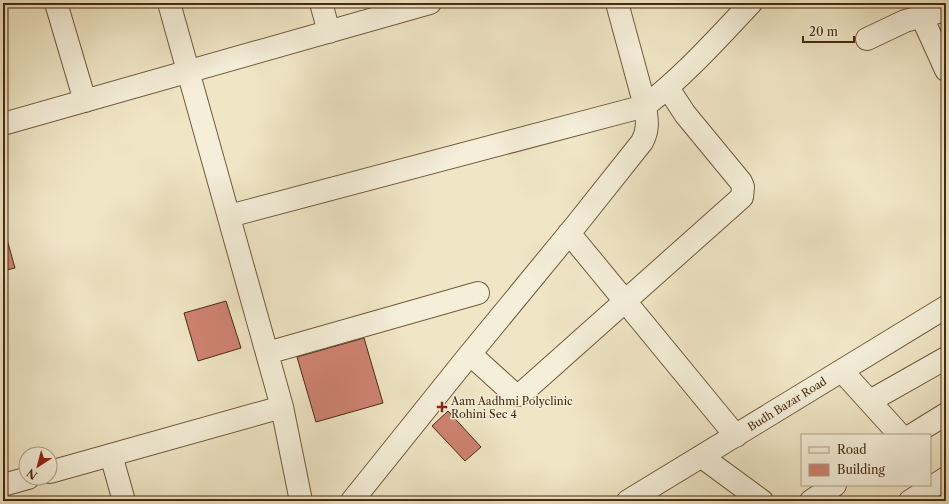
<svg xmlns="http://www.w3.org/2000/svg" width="949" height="504" font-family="'Libre Caslon Text',serif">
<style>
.building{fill:#cf8372;stroke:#462c0e}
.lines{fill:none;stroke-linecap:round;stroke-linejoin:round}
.minor-casing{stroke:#705a3c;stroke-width:24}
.minor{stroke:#f5efda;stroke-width:22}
.poi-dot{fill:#8f2418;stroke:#f5efda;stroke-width:1.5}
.labels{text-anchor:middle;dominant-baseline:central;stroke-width:3;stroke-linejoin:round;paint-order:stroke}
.poi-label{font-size:11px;fill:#462c0e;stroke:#f5efda;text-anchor:start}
.street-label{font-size:11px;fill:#462c0e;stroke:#f5efda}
</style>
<rect width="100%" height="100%" fill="#f0e6c6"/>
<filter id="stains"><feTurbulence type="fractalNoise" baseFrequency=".005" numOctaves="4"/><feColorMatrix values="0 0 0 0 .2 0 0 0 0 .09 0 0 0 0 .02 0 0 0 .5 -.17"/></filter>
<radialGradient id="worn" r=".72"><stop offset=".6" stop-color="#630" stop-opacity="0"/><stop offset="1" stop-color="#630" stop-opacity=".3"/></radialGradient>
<path class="building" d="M3,225L15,268L3,271Z
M226,301L241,348L198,361L184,313Z
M364,338L383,403L316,422L297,357Z
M448,411L481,447L465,461L432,426Z"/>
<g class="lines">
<defs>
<path id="minor" d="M56,3L85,101
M169,3L282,407L301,501
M321,3L329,32
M922,17L946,70
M867,39L905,21L946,10
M668,88L685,114L741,182L743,187L742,197L522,393L518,395L513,393L470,354L576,225L642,142C649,129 647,120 645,106C684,76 717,39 751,3
M3,124L430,3
M229,216L645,106L617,3
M569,233L736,436
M267,353L478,293
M842,371L900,435
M870,401L946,358
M912,435L946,414
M111,455L124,501
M702,457L762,501
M50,472L282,407
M3,485L28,478
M352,501L470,354
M628,501L946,307
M811,501L835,485
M910,501L946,478"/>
</defs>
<use href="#minor" class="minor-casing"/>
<use href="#minor" class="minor"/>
</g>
<path class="poi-dot" d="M440 401h4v4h4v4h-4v4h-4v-4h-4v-4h4z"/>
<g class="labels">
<g class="poi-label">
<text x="451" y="401">Aam Aadhmi Polyclinic<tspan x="451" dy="13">Rohini Sec 4</tspan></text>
</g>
<g class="street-label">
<text transform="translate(787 404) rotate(-32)">Budh Bazar Road</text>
</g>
</g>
<rect width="949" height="504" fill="none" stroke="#f0e6c6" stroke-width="16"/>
<rect x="4" y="4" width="941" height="496" fill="none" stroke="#462c0e" stroke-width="2"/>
<rect x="8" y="8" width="933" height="488" fill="none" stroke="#462c0e"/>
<rect x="801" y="434" width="130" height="52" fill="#f5efda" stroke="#afa188"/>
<rect x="809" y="447" width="20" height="6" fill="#f5efda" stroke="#afa188"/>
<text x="837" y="454" font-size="12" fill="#462c0e">Road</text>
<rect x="809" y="464" width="20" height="12" fill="#cf8372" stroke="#afa188"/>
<text x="837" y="474" font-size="12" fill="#462c0e">Building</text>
<g transform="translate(38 466) rotate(216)"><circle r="19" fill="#f5efda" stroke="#afa188"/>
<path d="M0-3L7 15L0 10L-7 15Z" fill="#8f2418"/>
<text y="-6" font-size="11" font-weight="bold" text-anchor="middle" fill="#462c0e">N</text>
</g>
<path d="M803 36v6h51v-6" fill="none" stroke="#462c0e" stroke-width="2"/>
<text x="809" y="36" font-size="12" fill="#462c0e" stroke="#f5efda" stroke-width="3" paint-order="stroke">20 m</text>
<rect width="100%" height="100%" filter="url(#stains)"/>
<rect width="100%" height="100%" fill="url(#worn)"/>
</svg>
